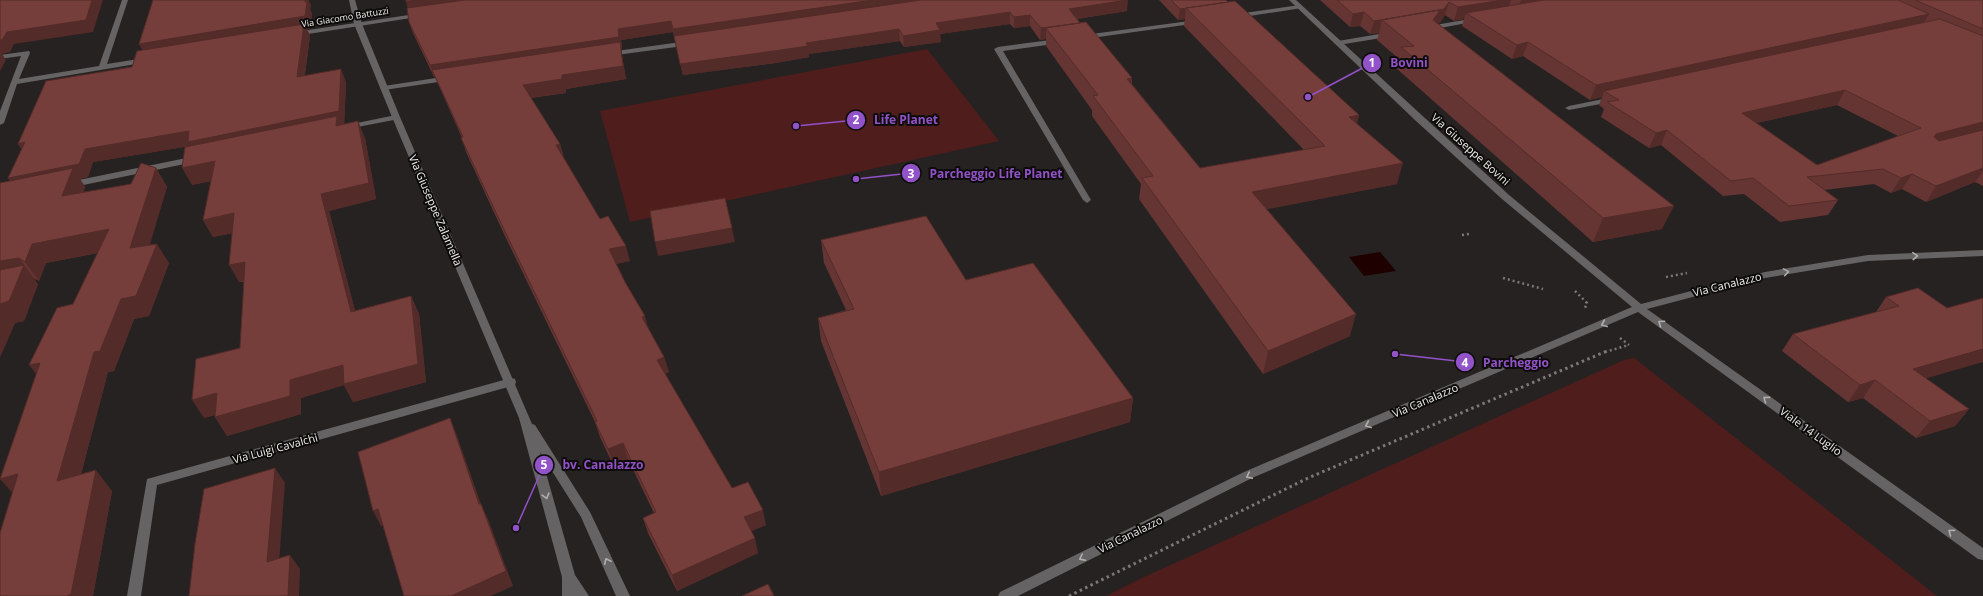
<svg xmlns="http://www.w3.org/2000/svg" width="1983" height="596" font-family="'Open Sans',sans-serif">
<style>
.green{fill:#501d1d}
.water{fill:#1f0001}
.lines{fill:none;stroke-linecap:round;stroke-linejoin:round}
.path-far1{stroke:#7b7877;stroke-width:2.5;stroke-dasharray:2 3;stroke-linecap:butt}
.path{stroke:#7b7877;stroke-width:3;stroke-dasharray:2.5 3.5;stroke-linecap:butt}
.service{fill:#656363;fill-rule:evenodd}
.minor{fill:#656363;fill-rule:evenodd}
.tertiary{fill:#656363;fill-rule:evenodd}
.wall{fill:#653533;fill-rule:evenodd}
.shaded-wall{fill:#532b29}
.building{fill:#763e3b;stroke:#532b29;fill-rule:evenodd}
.oneway{stroke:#b1aeae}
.labels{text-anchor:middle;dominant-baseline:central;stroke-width:4;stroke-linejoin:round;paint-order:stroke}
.far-street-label{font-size:9px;fill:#efecec;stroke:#0d0c0b}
.street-label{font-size:11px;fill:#efecec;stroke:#0d0c0b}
.leader{fill:none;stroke:#9252c8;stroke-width:1.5}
.callout-dot{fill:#9252c8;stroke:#0d0c0b;stroke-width:1.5}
.mark-label{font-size:12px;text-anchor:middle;font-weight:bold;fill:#fff}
.callout-label{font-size:12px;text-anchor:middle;font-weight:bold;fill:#9252c8;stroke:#0d0c0b;stroke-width:4;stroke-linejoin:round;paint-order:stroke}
</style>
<rect width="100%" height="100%" fill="#262221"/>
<path class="green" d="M927,49L999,141L630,222L600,111Z
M1634,358L1937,596H1106L1144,577L1624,360Z"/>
<path class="water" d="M1380,252L1396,271L1364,276L1349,257Z"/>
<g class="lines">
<path class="path-far1" d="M1462,235L1469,234
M1666,277L1687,273
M1503,278L1543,289
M1575,291L1587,303L1585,308
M1620,338L1629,345
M1605,352L1629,345"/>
<path class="path" d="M1069,596L1308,478L1607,351"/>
<path class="service" d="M1300,5L1302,6V8L1237,18L1234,16L1237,14Z
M1197,20L1199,21V23L1084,39L1080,37L1084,35Z
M1058,39L1062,41L1061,43L1003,51L1091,200L1087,203L1083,200L994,49L998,47Z"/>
<path class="minor" d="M122,0H128L107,64L145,58H148V62L17,84L4,123L0,125V111L21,56L0,59V55L29,51L30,53L19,79L99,66Z
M422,13L425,15L424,16L295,36L291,34L295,32Z
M1476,18L1479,20L1478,21L1429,30L1425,28L1429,26Z
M1391,32H1394V36L1338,45L1334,43L1338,41Z
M688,41L692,43L691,45L609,56L605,54L609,52Z
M449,76L453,78L452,80L384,90L380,88L384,86Z
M1613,97L1617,99L1616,101L1569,110L1565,108L1569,106Z
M396,115H399V119L347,129L343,127L347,125Z
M196,156L199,157V161L69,188L65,185L69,182Z
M511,378L515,379L516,382L515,385L157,485L141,596H127L147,479Z"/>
<path class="tertiary" d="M349,0H355L362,24L400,117L532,424L535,425L590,512L630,596H616L581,517L540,452L575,575L589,596H562V577L519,418L392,117L354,24Z
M1289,0H1296L1509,195L1641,304L1765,272L1868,255L1983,250V256L1868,261L1765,278L1647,309L1983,548V560L1978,559L1638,312L1252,478L1018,596H998L1000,592L1244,472L1632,307L1502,199L1416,121Z"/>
</g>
<path class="wall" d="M1159,0H1226L1359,115L1357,123L1397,184L1266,209L1350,336L1263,374L1139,199L1141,184L1092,116V110L1046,46V39L1040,40L1030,26L1014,28L1010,24L940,34L941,42L904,47L900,41L809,54V57L776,63L683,75L673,32L621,40L622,49H621L626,79L566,89V93L531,98L560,144L564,158L600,219L630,261L616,264L648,327L664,357L669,372L665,374L732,488L766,525L751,531L758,553L677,591L648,533L643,518L654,513L628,459L613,465L600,437L595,422L504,234L466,152L462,138L435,77H434L413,33L409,22L408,8L406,2L1127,11L1077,19L1080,23L1132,78V84L1200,168L1304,150L1184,26L1185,19L1178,20Z
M1320,0H1983V186L1975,182L1926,202L1902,189L1891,193L1874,184L1824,190L1838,200L1828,215L1780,222L1744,194L1723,196L1661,145L1649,148L1601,117L1604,109L1599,105L1602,97L1590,100L1523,56L1512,59L1462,26L1464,19L1454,21L1445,15L1440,23H1438L1662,229L1593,242L1396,68L1398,58L1377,40L1379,33L1370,34L1360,26L1350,27ZM1837,105L1898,136L1817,165L1756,123Z
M309,2L311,5L310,9L312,14L311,28L307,29L310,36L305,75L346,82L344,124L365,138L376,199L329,211L355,311L411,296L419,314L426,382L353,402L344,385L301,398V414L227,436L215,417V415L204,418L240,348L244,282H239L232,233L213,237L203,220L211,181L192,185L190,146L93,162L88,177L80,179L85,187L83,193L131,184L156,168L167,187L149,245L169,263L149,316L134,319L114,371L108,372L81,474L112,491L93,596H0L73,304L98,253L46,263L39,281L33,278L38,284L24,321L15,323L0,357V183L10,181L8,178L22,149L18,144L132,67L143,50L139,44Z
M821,240L966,280L1133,398L1130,422L881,496L821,341L818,318L846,310L824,263Z
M1918,288L1926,379L1969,409L1955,426L1916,438L1863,398L1848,402L1782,351L1793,334L1876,312L1886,297Z"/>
<path class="shaded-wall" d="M92,0H103L93,32L14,44L10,52L2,54L6,60L0,71V40L7,32Z
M305,0H309V2L311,5L310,9L312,14L311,28L307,29L310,36L303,89L146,56L139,44L305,2Z
M416,0H497L410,13L406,2Z
M873,0H949L675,41L673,29Z
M1128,0L1127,11L1068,20L1069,9Z
M1503,0H1511L1507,12L1466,13L1464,19L1454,21L1458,7Z
M1521,0H1578L1518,9Z
M1228,2L1186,8L1185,19L1178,20L1180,9Z
M1449,2L1445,15L1440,23L1436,24L1382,20L1379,33L1370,34L1374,21Z
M1010,12V24L940,34L941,42L904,47L903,36L936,23Z
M1364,12L1360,26L1350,27L1353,14Z
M1929,14L1921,28L1604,91L1602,97L1590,100L1596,85Z
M1030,15V26L1014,28V17Z
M671,21L673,32L621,40L622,49H621L626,79L566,89V93L527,98L432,70L435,77H434L430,65L618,29Z
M1080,23L1046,28V39L1040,40L1041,28Z
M899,29L900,41L809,54V57L776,63L683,75L680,64L806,43Z
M1528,42L1523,56L1512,59L1517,45Z
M341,69L346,82L344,132L195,155L190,146L93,162L88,177L80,179L85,187L75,215L18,192L8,178L85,149Z
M1132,78L1130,98L1127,79Z
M1845,90L1837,105L1735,128L1742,113Z
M1359,115L1354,135L1349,117Z
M358,121L365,138L376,199L329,211L360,330L351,312L321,194Z
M1983,122V134L1927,149L1936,134Z
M1667,130L1661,145L1649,148L1656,133Z
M25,142L27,157L18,144Z
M560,144L564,158L556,145Z
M215,161L225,178L192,185L182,168Z
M1403,163L1397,184L1248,213L1252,192Z
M156,168L167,187L143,268L130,248Z
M1983,168V171L1975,182L1926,202L1936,186Z
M1912,174L1902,189L1891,193L1901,178Z
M1674,206L1662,229L1593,242L1603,218Z
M234,213L244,231L213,237L203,220Z
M732,228L735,242L658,256L655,242Z
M109,229L122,248L46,263L39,281L25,262L32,244Z
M157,244L169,263L149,316L134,319L114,371L108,372L74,501L57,481L94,352L121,299Z
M626,246L630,261L614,264L609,249Z
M19,258L38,284L24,321L15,323L0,357V261Z
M245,262L255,279L239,282L229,265Z
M411,296L419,314L426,382L353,402L344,385L301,398V414L227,436L215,417L290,380Z
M1356,314L1350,336L1263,374L1268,351Z
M645,316L649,332L642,317Z
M1983,349V362L1900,386L1913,369Z
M664,357L669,372L662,375L657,360Z
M40,363L45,385L29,365Z
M1875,380L1863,398L1848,402L1860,385Z
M217,393L228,411L204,418L192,400Z
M1133,398L1130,422L881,496L879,472Z
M1969,409L1955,426L1916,438L1930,421Z
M450,418L456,433L481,504L488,519L513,586L491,596H451L479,504Z
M623,443L628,459L613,465L608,449Z
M275,468L285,483L278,576L267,562Z
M96,470L112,491L93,596H67Z
M18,474V499L0,479Z
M378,509L386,524L381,526L373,511Z
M763,510L766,525L747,533L744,517Z
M755,538L758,553L677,591L672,575Z
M290,555L300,569L299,596H288Z"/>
<path class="building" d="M0,0H92L86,20L7,32L2,40H0Z
M153,0H305V2H307L305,16L139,44Z
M406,0H416L406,2Z
M465,0H873L673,29L671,21L618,29L619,37L430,65L409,22L407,8Z
M921,0H1128L1069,9L1080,23L1041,28L1030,15L1014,17L1010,12L936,23L940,30L903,36L899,29L806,43L808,46L774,51L680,64L674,36Z
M1171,0H1226L1228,2L1180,9Z
M1337,0H1503L1458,7L1449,2L1444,9L1374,21L1364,12L1353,14Z
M1544,0H1898L1929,14L1596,85L1528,42L1517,45L1466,13Z
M1915,0H1983V29Z
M1235,1L1359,115L1349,117L1403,163L1252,192L1356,314L1268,351L1142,178L1153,176L1093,96L1098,95L1046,28L1086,22L1132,78L1127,79L1200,168L1325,146L1186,8Z
M1440,10L1433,20L1674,206L1603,218L1401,47L1414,46L1382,20Z
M1940,19L1983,36V122L1936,134L1934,137L1939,141L1983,130V168L1936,186L1912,174L1901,178L1883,169L1807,177L1838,200L1789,206L1753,178L1731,181L1667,130L1656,133L1607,102L1619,100L1604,91ZM1845,90L1921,128L1817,165L1742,113Z
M304,24L297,77L341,69L339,111L188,142L189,131L85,149L79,164L8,178L25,142L18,144L46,81L132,67L137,51Z
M620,42L623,66L562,75V79L523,85L560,144L556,145L600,219L608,216L626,246L609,249L625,282L645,316L642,317L664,357L657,360L732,488L748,482L763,510L744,517L755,538L672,575L643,518L656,512L623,443L608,449L595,422L597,421L499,219L461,138L463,137L432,70Z
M337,116L336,126L358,121L369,183L321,194L351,312L411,296L418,364L344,384L343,365L290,380V396L215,417L217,393L192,400L196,359L240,348L245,262L229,265L234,213L203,220L215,161L182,168L185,147Z
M141,163L156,168L130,248L157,244L136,296L121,299L100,351L94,352L57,481L96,470L71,594L67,596H0V533L18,474L0,479L40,363L29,365L57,308L73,304L109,229L32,244L25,262L19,258L0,261V183L73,168L62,196L131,184Z
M725,198L732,228L655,242L650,211Z
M926,216L966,280L1033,263L1133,398L879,472L818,318L854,309L821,240Z
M24,265L9,301L0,304V270Z
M1918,288L1947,308L1983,298V349L1913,369L1969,409L1930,421L1875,380L1860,385L1793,334L1899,306L1886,297Z
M450,418L479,504H481L506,571L451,596H404L378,509L373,511L358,452Z
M275,468L267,562L290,555L288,596H189L195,544L204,489Z
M768,584L774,596H742Z"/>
<defs><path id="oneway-chevron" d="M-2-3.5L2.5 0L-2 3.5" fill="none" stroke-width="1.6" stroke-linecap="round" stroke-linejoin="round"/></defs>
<g class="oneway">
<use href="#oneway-chevron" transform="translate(1915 256) rotate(-3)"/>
<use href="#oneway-chevron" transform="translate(1786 272) rotate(-9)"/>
<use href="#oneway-chevron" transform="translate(1661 323) rotate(-145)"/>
<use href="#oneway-chevron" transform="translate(1604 324) rotate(157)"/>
<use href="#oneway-chevron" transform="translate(1766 399) rotate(-144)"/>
<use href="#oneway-chevron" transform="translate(1368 425) rotate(157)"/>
<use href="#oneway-chevron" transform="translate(1249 476) rotate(155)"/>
<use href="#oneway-chevron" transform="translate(546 496) rotate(74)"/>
<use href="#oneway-chevron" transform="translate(1951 532) rotate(-144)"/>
<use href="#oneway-chevron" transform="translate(1082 558) rotate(154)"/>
<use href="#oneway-chevron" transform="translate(607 561) rotate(-115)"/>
</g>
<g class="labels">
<g class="far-street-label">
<text transform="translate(345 17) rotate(-9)">Via Giacomo Battuzzi</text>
</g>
<g class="street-label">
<text transform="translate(1471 149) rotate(42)">Via Giuseppe Bovini</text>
<text transform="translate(436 210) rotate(67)">Via Giuseppe Zalamella</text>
<text transform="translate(1727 284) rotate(-14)">Via Canalazzo</text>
<text transform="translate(1425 400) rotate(-23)">Via Canalazzo</text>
<text transform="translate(1811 431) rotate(36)">Viale 14 Luglio</text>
<text transform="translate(275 448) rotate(-15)">Via Luigi Cavalchi</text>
<text transform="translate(1130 534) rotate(-26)">Via Canalazzo</text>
</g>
</g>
<path class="leader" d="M1308 97L1372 63M796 126L856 120M856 179L911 173M1395 354L1465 362M516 528L544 465"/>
<g class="callout-dot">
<circle cx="1308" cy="97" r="4"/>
<circle cx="796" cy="126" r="4"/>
<circle cx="856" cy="179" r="4"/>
<circle cx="1395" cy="354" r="4"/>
<circle cx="516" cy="528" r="4"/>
<circle cx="1372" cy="63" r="10"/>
<circle cx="856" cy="120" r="10"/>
<circle cx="911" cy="173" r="10"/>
<circle cx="1465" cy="362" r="10"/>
<circle cx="544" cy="465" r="10"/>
</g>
<g class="mark-label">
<text x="1372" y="67">1</text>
<text x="856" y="124">2</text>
<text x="911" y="178">3</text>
<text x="1465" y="367">4</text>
<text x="544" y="469">5</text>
</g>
<g class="callout-label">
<text x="1409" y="67">Bovini</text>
<text x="906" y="124">Life Planet</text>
<text x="996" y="178">Parcheggio Life Planet</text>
<text x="1516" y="367">Parcheggio</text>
<text x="603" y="469">bv. Canalazzo</text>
</g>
</svg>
